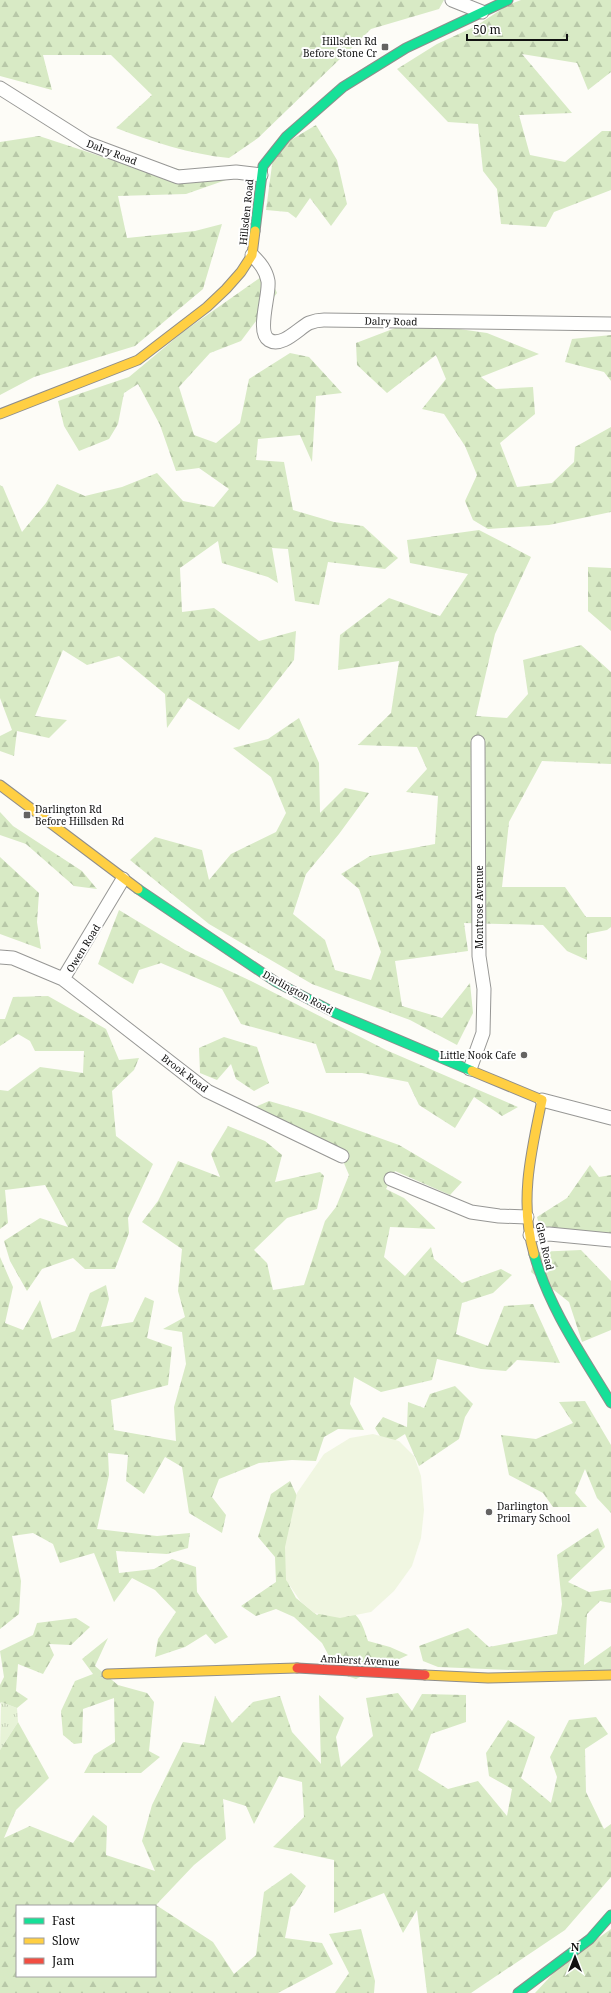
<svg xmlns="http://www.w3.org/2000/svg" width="611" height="1993" font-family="'Noto Serif',serif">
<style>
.grass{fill:url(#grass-tufts)}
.forest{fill:url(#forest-firs);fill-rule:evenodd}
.pitch{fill:#f0f6e1}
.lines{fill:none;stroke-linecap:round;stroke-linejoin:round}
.street-casing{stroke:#979795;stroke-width:15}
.fast-casing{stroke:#8e8d8b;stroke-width:11}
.slow-casing{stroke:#8e8d8b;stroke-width:11}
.jam-casing{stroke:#8e8d8b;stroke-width:11}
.street{stroke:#fffffe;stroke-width:13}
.fast{stroke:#16e098;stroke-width:9}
.slow{stroke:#ffcf43;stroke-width:9}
.jam{stroke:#f24e42;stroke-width:9}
.poi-dot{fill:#646362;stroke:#fff;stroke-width:1.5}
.labels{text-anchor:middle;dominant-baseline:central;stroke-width:4;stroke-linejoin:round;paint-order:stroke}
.poi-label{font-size:10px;fill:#111;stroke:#fff;text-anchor:end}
.street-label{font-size:10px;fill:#111;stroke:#fff}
</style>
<defs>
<pattern id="grass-tufts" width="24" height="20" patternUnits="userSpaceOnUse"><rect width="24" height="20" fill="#e7f3d7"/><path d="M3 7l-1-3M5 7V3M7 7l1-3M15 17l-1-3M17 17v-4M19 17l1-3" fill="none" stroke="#c5cfb8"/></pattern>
<pattern id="forest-firs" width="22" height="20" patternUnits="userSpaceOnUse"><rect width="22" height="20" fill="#d8eac5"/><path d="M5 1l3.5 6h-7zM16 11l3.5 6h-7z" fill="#b8c8a8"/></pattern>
</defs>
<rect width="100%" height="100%" fill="#fdfcf7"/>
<path class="grass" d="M1,1702L17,1708L18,1722L0,1750Z"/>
<path class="forest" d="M0,0H444L439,9L371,29L258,138L229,158C189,154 153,142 116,128L152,95L111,55H43L52,90L0,76Z
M521,0H611V72L588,90L577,63L522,54L572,113L519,115L530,155L565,162L602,131H611V190L554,212L546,227L501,224L497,189L483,171L478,124L448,122L397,69L437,44L476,26L508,5Z
M316,125L337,160L347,204L331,226L310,198L296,218L288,212L266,210L274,150Z
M39,136L112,160L165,166L226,180L186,194L118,196L127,238L195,231L222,224L203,289L135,346L34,377L0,395V142Z
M268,272L277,293L241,341L210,353L179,387L194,435L216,443L240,423L249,379L290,353L309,357L342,393L316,396L312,462L300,435L258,439L256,460L284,462L293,510L334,522L363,526L398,558L385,569L328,562L319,605L295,601L288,549L272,548L278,583L268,577L222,563L218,541L180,568L182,612L214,608L259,641L296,631L294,660L239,730L188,698L167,728L165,694L119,656L87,665L63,650L35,716L67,720L49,738L17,731L14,756L0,751V736L12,730L0,698V485L3,487L22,532L46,503L57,484L85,496L122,487L157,473L183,501L214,507L229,489L199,468L176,471L160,425L138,384L124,393L118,424L109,439L79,451L64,426L58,401L129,377L183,332Z
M411,322L487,333L539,354L481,377L496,389L533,387L535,414L500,443L517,487L552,483L574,462L575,447L611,427V512L549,525L488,529L473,520L465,501L477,475L465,446L444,414L422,409L446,379L436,355L387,393L357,365L356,343Z
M611,335V381L604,372L565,362L572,339Z
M479,530L531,557L495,634L476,716L507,718L528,694L523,660L581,645L611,672V764L542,761L509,822L502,887H565L586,917H611V927L607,930L587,934V960L567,951L543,925L464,923L468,951L395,961L402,1006L442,1018L470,983L473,1013L457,1045L410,1020L312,984L209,924L130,860L155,837L202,850L209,880L231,854L276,832L286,813L271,777L233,748L268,739L299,718L319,763L320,813L345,788L369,793L339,834L306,874L293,914L325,940L335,970L371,980L381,952L359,889L341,874L370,856L435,844L438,796L406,792L427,769L417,747L358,745L391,713L399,661L338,670L340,635L389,598L440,616L468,574L410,563L407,540Z
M588,567L611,568V631L588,611Z
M0,812L13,826L82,871L97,889L74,886L26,844L0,835Z
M0,857L39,893L37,922L41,949L0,934Z
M119,910L185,950L251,981L386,1050L518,1107L502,1116L474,1097L455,1128L419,1105L408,1082L362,1073H326L316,1044L241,1024L222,989L161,963L139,970L133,984L98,964Z
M48,996L106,1029L119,1060L139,1058L134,1070L112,1091L116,1136L153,1164L128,1218L129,1233L115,1269H85L73,1258L42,1269L27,1291L10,1261L4,1241L40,1218L68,1227L45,1185L5,1190L8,1223L0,1229V1090L8,1091L40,1067L83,1073L84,1051H35L30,1041L18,1034L0,1046V1019H5L13,997Z
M224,1037L257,1047L269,1083L254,1091L236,1079L231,1064L217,1080L200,1073L199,1048Z
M269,1101L310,1113L399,1145L462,1182L450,1195L395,1171L386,1189L404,1198L436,1229L390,1227L384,1257L405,1276L431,1247L434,1259L462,1283L501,1269L512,1275L493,1293L462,1303L456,1334L488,1346L504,1306L533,1304L560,1363L517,1360L506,1371L481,1369L437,1359L432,1380L381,1392L354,1377L350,1404L364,1430L338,1429L324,1437L316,1461L292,1460L259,1463L219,1479L212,1497L226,1515L222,1533L189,1513L182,1467L165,1457L144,1494L126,1481L128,1455L108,1453L109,1475L97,1529L157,1536L190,1533L188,1548L167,1554L116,1551L119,1573L154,1569L172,1559L196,1567L197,1592L228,1637L215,1644L206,1634L185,1647L155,1657L158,1639L176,1612L155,1590L132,1578L114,1602L94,1553L60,1563L53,1544L33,1533L12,1536L21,1581L19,1614L0,1629V1257L13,1287L5,1323L23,1330L40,1300L52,1339L75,1331L90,1293L106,1285L109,1299L101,1327L133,1322L145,1297L154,1301L147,1338L172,1347L168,1385L111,1400L114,1430L176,1441L174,1407L186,1364L182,1332L163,1329L185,1317L178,1291L182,1249L142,1222L158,1201L178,1161L220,1177L211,1154L228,1126L265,1141L282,1155L275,1182L320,1172L324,1176L317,1209L287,1218L254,1250L267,1263L273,1290L304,1285L325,1221L336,1207L349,1175L340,1154L248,1110Z
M590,1165L599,1177L611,1175V1237L540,1228L537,1217L567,1198Z
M581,1250L611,1281V1330L582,1342L569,1302L531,1272L535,1252Z
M455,1386L473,1404L465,1417L459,1439L419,1466L405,1434L386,1446L375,1428L383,1417L407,1427L408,1402L424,1408L430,1394Z
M585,1401L611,1445V1513L597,1498L585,1469L575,1493L587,1507H553L543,1493L509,1475L501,1435L536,1439L573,1423L559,1402Z
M290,1481L298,1498L287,1540L289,1585L296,1598L317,1615L334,1603C358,1613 360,1616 368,1641L390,1647L408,1655L356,1679L338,1673L322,1643L294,1617L276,1609L256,1616L241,1606L276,1582L275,1557L258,1537L271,1494Z
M598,1528L605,1547L568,1582L589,1592L611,1589V1603L600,1601L587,1614L584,1665L611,1646V1674L438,1667L423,1661L419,1646L468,1628L489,1647L557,1634L562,1604L557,1555Z
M76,1618L90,1627L71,1645L49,1644L54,1655L43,1674L18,1664L16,1691L28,1699L17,1708L1,1702L0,1704V1685L4,1677L0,1651L33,1635L37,1623Z
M108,1638L95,1666L118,1685L147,1693L154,1702L149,1751L160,1757L141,1773H84L94,1755L115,1742L114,1698L83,1709L82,1743L74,1744L63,1735L61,1711L75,1681L93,1674L82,1659Z
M398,1693L412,1711L422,1694L466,1695V1722L431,1734L418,1770L448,1789L478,1781L507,1816L512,1789L489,1776L486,1753L508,1720L535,1737L521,1778L551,1803L557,1777L550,1757L569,1720L596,1717L608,1734L585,1749L586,1792L604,1829L611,1824V1877L565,1930L471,1993H427L417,1910L403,1933L384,1893L334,1913V1860L273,1847L304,1817L302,1782L279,1776L254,1824L246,1806L223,1799L226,1839L194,1865L156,1905L213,1942L234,1974L256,1955L264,1892L291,1873L306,1886L294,1905L291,1907L285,1938L322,1943L333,1964L278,1993H0V1750L18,1722L49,1778L16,1810L4,1838L30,1826L73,1843L93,1815L107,1826L106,1855L155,1871L142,1841L152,1805L183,1742L204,1745L215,1696L232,1723L253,1702L280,1696L292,1732L321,1764L319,1695L344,1718L336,1737L341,1767L373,1736L366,1698ZM17,1906H155V1976H17Z
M361,1929L375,1981L374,1993H335L349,1973L329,1934Z
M611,1929V1993H535L561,1965Z"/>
<path class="pitch" d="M373,1434L399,1441L414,1456L421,1476L424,1510L421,1538L412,1566L394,1591L371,1612L340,1618L314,1613L301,1602L286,1580L285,1547L297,1493L324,1454L350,1438Z"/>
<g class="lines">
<defs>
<path id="street" d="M452,0L482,12
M0,88L87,143L178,177L236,172L261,175
M252,255C260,263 266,270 268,281C270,295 256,332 269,340C282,348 299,328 309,323C314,321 320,320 324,320L611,324
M0,957L13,958L63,979L207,1091L342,1156
M63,979L123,879
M470,1069L483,1033L484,989L479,956L478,742
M542,1100L611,1118
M391,1179L471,1212L499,1216L527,1217
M530,1235L549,1234L611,1240"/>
<path id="fast" d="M255,231L263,166L286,137L343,87L406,48L508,0
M138,889L276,982L335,1013L472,1071
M534,1254C549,1308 582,1355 611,1403
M518,1993L590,1939L611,1915"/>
<path id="slow" d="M0,414L138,360L207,307L226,289L241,272L252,255L255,231
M0,785L138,889
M472,1071L542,1100C531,1152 519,1202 534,1254
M107,1674L297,1668
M425,1675L488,1678L611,1675"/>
<path id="jam" d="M297,1668L425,1675"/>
</defs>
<use href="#street" class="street-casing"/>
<use href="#fast" class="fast-casing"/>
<use href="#slow" class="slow-casing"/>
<use href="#jam" class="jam-casing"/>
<use href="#street" class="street"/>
<use href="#fast" class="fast"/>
<use href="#slow" class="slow"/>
<use href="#jam" class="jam"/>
</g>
<g class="poi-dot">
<rect x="381" y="43" width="8" height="8" rx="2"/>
<rect x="23" y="811" width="8" height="8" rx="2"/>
<circle cx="524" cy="1055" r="4"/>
<circle cx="489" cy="1512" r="4"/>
</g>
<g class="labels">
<g class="poi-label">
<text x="377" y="41">Hillsden Rd<tspan x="377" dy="12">Before Stone Cr</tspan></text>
<text x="35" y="809" text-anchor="start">Darlington Rd<tspan x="35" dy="12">Before Hillsden Rd</tspan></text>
<text x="516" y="1055">Little Nook Cafe</text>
<text x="497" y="1506" text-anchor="start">Darlington<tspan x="497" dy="12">Primary School</tspan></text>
</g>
<g class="street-label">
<text transform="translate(112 152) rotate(21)">Dalry Road</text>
<text transform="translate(246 212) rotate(-84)">Hillsden Road</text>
<text transform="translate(391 321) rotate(1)">Dalry Road</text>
<text transform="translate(479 907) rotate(-90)">Montrose Avenue</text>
<text transform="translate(83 948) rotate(-58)">Owen Road</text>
<text transform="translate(298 992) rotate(29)">Darlington Road</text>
<text transform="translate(185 1073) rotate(37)">Brook Road</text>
<text transform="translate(545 1246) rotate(77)">Glen Road</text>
<text transform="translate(360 1660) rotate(3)">Amherst Avenue</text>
</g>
</g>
<rect x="16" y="1905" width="140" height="72" fill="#ffffff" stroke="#a0a0a0"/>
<rect x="24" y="1918" width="20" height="6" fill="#16e098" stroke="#a0a0a0"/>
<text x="52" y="1925" font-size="12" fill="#111111">Fast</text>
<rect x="24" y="1938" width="20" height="6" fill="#ffcf43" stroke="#a0a0a0"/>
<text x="52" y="1945" font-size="12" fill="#111111">Slow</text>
<rect x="24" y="1958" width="20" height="6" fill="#f24e42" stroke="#a0a0a0"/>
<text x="52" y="1965" font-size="12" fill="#111111">Jam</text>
<g transform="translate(575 1957)" stroke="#ffffff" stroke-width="3" paint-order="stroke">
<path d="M0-3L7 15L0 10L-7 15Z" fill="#111111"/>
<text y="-6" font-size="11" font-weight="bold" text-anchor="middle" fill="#111111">N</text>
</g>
<path d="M467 34v6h100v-6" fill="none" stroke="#111111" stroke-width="2"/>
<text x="473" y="34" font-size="12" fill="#111111" stroke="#ffffff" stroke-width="3" paint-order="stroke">50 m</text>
</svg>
